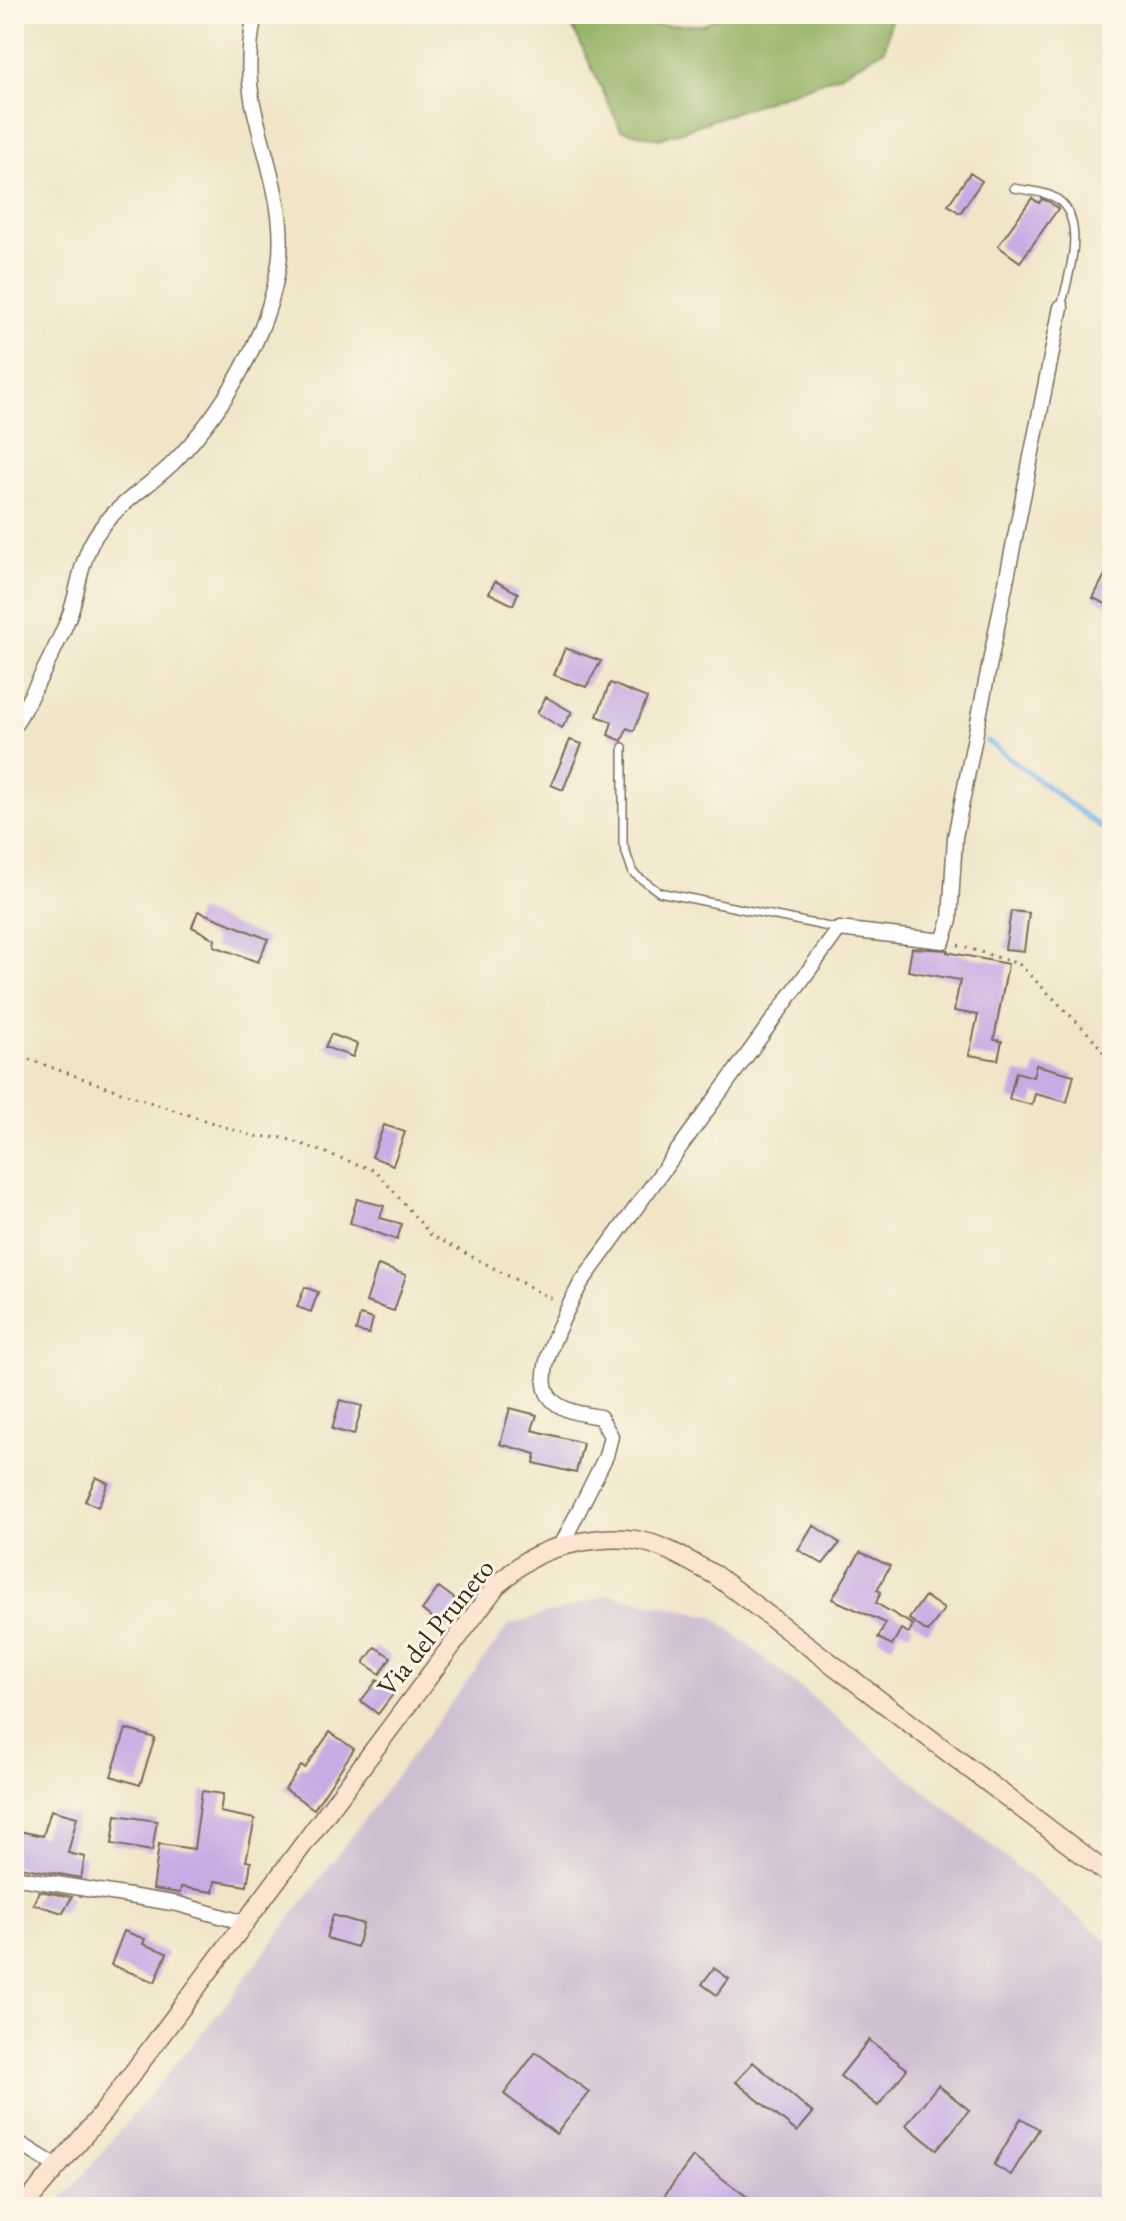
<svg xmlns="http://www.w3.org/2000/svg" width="1126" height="2221" font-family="'EB Garamond',serif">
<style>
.industrial{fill:#cebed2}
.forest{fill:#95b467;stroke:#686f42;stroke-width:2}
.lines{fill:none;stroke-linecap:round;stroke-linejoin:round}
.stream{stroke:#7cb7ee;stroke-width:5}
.building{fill:#c6ace3}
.lane-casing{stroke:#7a6b59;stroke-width:10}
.street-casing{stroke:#7a6b59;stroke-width:17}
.secondary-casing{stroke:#7a6b59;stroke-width:21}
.path{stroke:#7a6b59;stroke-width:3;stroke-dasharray:2 6;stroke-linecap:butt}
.lane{stroke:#fff;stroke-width:7}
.street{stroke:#fff;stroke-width:14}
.secondary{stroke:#fde4d0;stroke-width:18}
.labels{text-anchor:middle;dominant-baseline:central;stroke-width:6;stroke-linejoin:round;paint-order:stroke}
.street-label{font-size:28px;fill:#3b2a1e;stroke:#fcf5e5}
</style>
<rect width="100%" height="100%" fill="#fcf5e5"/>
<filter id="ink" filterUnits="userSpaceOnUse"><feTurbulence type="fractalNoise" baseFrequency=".0125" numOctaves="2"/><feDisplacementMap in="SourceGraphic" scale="16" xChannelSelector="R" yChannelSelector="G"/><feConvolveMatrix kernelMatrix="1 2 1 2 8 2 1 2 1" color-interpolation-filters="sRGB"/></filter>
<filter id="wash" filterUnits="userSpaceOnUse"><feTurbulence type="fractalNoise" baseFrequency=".006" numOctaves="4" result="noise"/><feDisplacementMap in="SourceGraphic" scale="32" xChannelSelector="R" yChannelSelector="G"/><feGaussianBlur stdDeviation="1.8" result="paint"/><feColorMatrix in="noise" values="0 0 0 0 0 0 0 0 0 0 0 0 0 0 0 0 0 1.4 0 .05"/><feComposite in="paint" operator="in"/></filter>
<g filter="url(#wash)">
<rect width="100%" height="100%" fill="#f0e5c7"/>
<path class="industrial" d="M610,1595L713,1616L1112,1945V2207H56L227,2003L509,1625Z"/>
<path class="forest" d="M724,14H892L885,49L837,76L659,139L621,130L568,17L620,25H704Z"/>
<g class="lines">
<path class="stream" d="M987,741L1112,836"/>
</g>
<g id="blocks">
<path class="building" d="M970,173L982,181L960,213L948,205Z
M1032,198L1039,203L1042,199L1050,202L1058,209L1020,262L998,246Z
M1112,561V607L1093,598Z
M495,581L518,593L513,605L489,593Z
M565,648L601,661L586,687L554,675Z
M610,683L647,698L634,731L627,728L622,741L608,735L612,722L597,716Z
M546,697L572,712L562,728L537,713Z
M570,740L582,744L563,790L551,785Z
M198,911L268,939L258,962L214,946L215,939L192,927Z
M1011,911L1029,913L1024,951L1005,949Z
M912,948L948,950L947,952L1008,964L994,1040L1002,1041L998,1060L969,1055L978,1015L954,1011L960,980L908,971Z
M331,1034L357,1044L353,1057L325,1047Z
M1036,1065L1074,1075L1067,1102L1035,1094L1032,1105L1009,1099L1016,1072L1033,1077Z
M384,1125L405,1132L393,1165L372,1157Z
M357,1199L384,1206L380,1218L402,1224L397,1240L350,1223Z
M378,1265L406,1275L394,1311L366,1302Z
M305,1287L318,1292L311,1312L297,1307Z
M360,1315L373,1319L369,1334L356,1331Z
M340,1400L362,1406L354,1435L332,1429Z
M510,1408L537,1415L532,1430L583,1443L576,1473L534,1463L536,1454L500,1444Z
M96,1477L108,1483L98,1507L85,1501Z
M813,1525L840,1543L823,1564L798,1550Z
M860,1552L890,1566L877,1590L881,1592L876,1603L913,1625L909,1633L901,1629L892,1645L878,1638L886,1623L832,1599Z
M439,1587L460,1603L443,1626L422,1610Z
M925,1596L944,1609L928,1632L909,1619Z
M375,1647L391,1657L380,1674L364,1663Z
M377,1680L394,1693L378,1714L361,1701Z
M126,1729L155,1738L140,1785L111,1776Z
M330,1732L354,1749L314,1809L285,1789L301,1766L305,1768Z
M202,1791L223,1794L220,1812L255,1819L246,1861L251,1862L247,1886L215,1881L213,1892L181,1887L180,1893L153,1889L159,1844L194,1849Z
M51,1810L77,1817L68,1853L85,1857L81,1878L14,1866V1830L43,1836Z
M116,1815L157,1821L152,1851L112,1844Z
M39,1891L72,1897L63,1913L33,1904Z
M333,1915L363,1924L357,1947L326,1938Z
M124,1931L145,1939L143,1944L167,1953L155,1982L111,1965Z
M714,1968L729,1979L717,1995L702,1984Z
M869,2040L907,2069L878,2106L840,2076Z
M536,2052L589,2092L556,2134L504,2094Z
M753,2062L813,2113L797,2132L736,2082Z
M938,2085L969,2110L937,2150L906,2125Z
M1021,2118L1039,2129L1011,2175L994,2165Z
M693,2157L761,2207H656Z"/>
</g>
</g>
<g filter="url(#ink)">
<use href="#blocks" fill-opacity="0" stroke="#7a6b59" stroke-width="2"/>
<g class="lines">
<defs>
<path id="lane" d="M1014,188C1027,191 1046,191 1057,199C1088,220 1068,278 1061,307
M623,747V844L633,873L659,892L839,929"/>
<path id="street" d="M14,727C33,692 53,656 68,619C78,595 79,567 91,544C108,509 145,490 172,464C223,412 268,337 279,264C287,210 264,156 253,104C247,74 249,43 255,14
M561,1546L606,1456L611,1436L600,1417C583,1414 560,1412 549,1396C532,1371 569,1306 581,1283L839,929L943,941L950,920L955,837L1061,307
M14,1877L178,1904L245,1923
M14,2140L56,2166"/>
<path id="secondary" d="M23,2207L102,2114L497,1585C507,1577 516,1568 526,1561C554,1544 603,1535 635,1540C664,1544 690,1562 715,1575L1112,1877"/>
</defs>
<use href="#lane" class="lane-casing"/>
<use href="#street" class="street-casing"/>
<use href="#secondary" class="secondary-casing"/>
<path class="path" d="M958,945L1019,964L1092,1037L1112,1064
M14,1054L152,1103L253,1136L285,1138L376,1171L431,1235L554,1300"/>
<use href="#lane" class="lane"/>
<use href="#street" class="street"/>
<use href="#secondary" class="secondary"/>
</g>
</g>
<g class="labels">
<g class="street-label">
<text transform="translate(435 1627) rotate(-51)">Via del Pruneto</text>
</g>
</g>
<rect width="1126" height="2221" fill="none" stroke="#fcf5e5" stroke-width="48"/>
</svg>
